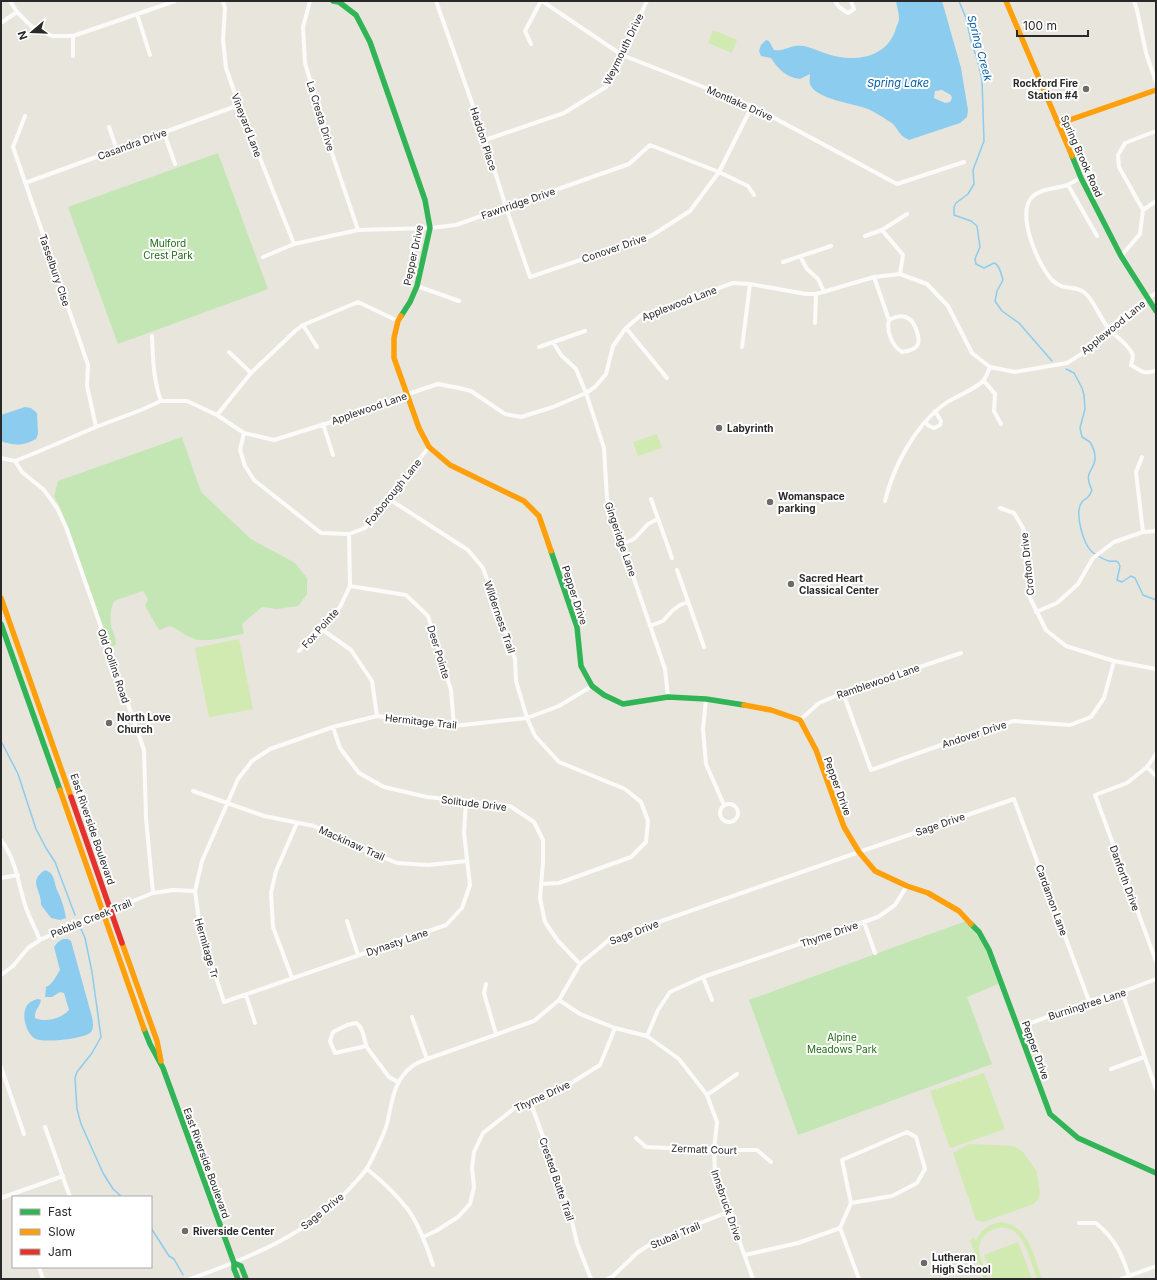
<svg xmlns="http://www.w3.org/2000/svg" width="1157" height="1280" font-family="Inter,sans-serif">
<style>
.green{fill:#c4e6b4}
.pitch{fill:#d0eab1}
.water{fill:#8cccee;fill-rule:evenodd}
.lines{fill:none;stroke-linecap:round;stroke-linejoin:round}
.stream{stroke:#8cccee;stroke-width:1.5}
.street{stroke:#fcfbfa;stroke-width:4}
.fast{stroke:#30b455;stroke-width:5.5}
.slow{stroke:#ff9f0a;stroke-width:5.5}
.jam{stroke:#e5322d;stroke-width:5.5}
.poi-dot{fill:#6c6b68;stroke:#fff;stroke-width:1.5}
.labels{text-anchor:middle;dominant-baseline:central;stroke-width:4;stroke-linejoin:round;paint-order:stroke}
.street-label{font-size:10px;fill:#292929;stroke:#fff}
.poi-label{font-size:10px;font-weight:bold;fill:#292929;stroke:#fff;text-anchor:start}
.park-label{font-size:10px;fill:#1f6a15;stroke:#fff}
.water-label{font-size:11px;font-style:italic;fill:#055da1;stroke:#fff}
</style>
<rect width="100%" height="100%" fill="#e8e5dd"/>
<path class="green" d="M218,153L268,289L118,344L68,207Z
M182,437L201,492L251,539L295,563L307,578V594L298,606L277,609L262,607L242,624L244,634C230,636 204,644 192,638C184,635 178,629 170,626L159,630L145,606L148,599L143,591L114,601C110,610 109,623 113,632C115,637 116,639 116,645L110,647L71,535L59,505L54,497L58,481Z
M966,921L979,938L985,949L998,984L967,997L992,1064L798,1135L749,1000Z"/>
<path class="pitch" d="M713,30L737,40L732,53L708,43Z
M657,434L662,448L638,456L633,442Z
M239,639L253,709L209,717L195,648Z
M984,1073L1005,1129L950,1148L930,1091Z
M969,1144L1014,1146L1023,1152L1037,1172L1040,1193L1038,1199L1034,1204L983,1222L976,1220L953,1153Z
M1001,1222C1029,1225 1034,1257 1042,1279H1037C1032,1266 1027,1243 1017,1234C1004,1220 979,1230 979,1250C980,1259 986,1270 989,1279H984L970,1240L974,1238L976,1242C980,1230 989,1224 1001,1222Z
M1018,1242L1032,1279H993L984,1255Z"/>
<path class="water" d="M896,1H942L961,68L968,110L967,117L960,123L909,140C896,134 899,126 887,120C881,116 875,112 868,109C855,104 815,99 810,84C809,81 810,77 810,74L800,79C786,77 778,69 771,58L761,56L759,51L761,45L766,40L769,41L774,50C784,52 793,43 804,46C816,49 827,55 839,57C863,61 889,54 896,28C897,25 899,22 899,19C899,13 897,7 896,1ZM942,90L951,95L952,98L950,102L945,103L934,98L935,91Z
M25,407L31,408L37,413L38,434L36,439C23,446 14,446 1,441V415Z
M45,870C55,873 54,882 57,890C62,901 64,906 66,918L60,920L51,918L41,905C42,890 27,882 45,870Z
M63,939H68L71,941L92,1017C93,1022 94,1028 91,1032C85,1039 44,1043 36,1039C26,1035 20,1013 28,1004C31,1001 36,999 39,999L41,1000C40,1007 34,1010 35,1018C46,1023 62,1018 69,1010L64,993L60,992L52,997H45L46,987C53,984 56,976 60,970L54,947L58,942Z"/>
<g class="lines">
<path class="stream" d="M959,1L966,18L972,45L977,58L982,80L984,141L973,170L974,184L968,194L956,203L954,207V215L971,221L977,226L980,247L975,259L976,264L984,268L994,263C1000,265 1001,274 1003,280L997,291L995,301L1002,311L1019,323L1052,361
M1066,369L1074,373L1082,388L1084,395L1085,409L1080,428L1082,437L1090,442C1093,447 1095,452 1095,457C1096,471 1082,470 1092,490C1091,493 1089,496 1087,498C1085,500 1084,499 1082,502C1074,512 1083,547 1095,554C1098,556 1104,560 1109,561C1112,562 1114,560 1118,562L1120,566L1117,580L1122,582L1131,576L1135,578L1143,595L1156,600
M1,741L18,774L36,829L46,848L55,862L75,915
M81,929L85,938L92,972L101,1037L92,1053L77,1072L75,1078L77,1109L81,1124L103,1173L113,1189L122,1197
M151,1228L169,1256L174,1259L183,1275"/>
<path class="street" d="M10,1L17,12L32,27L52,36H73L175,1
M223,1L225,8L223,40L226,68L239,105L294,244
M310,1L303,27L305,63L331,150L358,230
M436,1L485,140L506,207L530,277L651,236L690,211L719,172L752,106
M542,1L622,55L752,106L897,184L964,162
M835,1L839,7L848,13L854,9L851,1
M1134,1L1137,10L1146,53L1156,82
M137,14L150,55
M1,23L17,12
M531,44L525,31L541,1
M73,56V36
M25,116L13,147L88,365L87,386L96,427
M109,127L117,150
M1156,131L1125,143L1118,155L1119,167L1143,210L1156,201
M164,133L175,164
M485,140L564,113L606,87L647,1
M1081,178C1076,180 1072,183 1067,185C1056,189 1042,188 1033,196C1015,213 1038,265 1052,280C1064,292 1075,284 1085,293C1094,300 1100,319 1109,329C1116,337 1127,343 1132,353C1134,357 1132,361 1131,365C1144,372 1140,374 1156,371
M25,183L239,105
M1068,185L1097,236
M882,230L903,255L900,274L927,284L948,306L972,353L990,367L1015,372L1067,363L1091,348L1108,328L1130,311L1156,293
M865,236L882,230L907,214
M800,256L807,269L818,279L824,292
M1121,256L1140,234L1143,210
M263,257L294,244L358,230L430,228L456,225L629,164L650,145L719,172L748,186L754,195
M783,262L831,246
M874,277L889,320C886,331 892,346 902,352C918,350 922,344 916,329C911,316 902,313 889,320
M417,286L459,301
M815,323L816,294
M303,325L317,347
M626,328L667,378
M152,336C153,358 153,379 161,401
M553,342L561,355L576,369L586,393L604,448L607,499L613,522L622,544L665,669L668,697
M539,347L585,331
M742,347L750,284
M229,352L251,373
M984,381L995,394L994,411L1001,424
M217,415L251,373L295,331L303,325L358,302L398,321
M925,422L929,426L934,428L940,425L941,421L935,411
M323,424L333,455
M244,433L240,450L245,466L254,480L321,533L349,534L365,528L429,447
M1142,457L1136,472L1143,532
M1,458L15,461L35,453L96,427L141,410L161,401H187L217,415L244,433L274,440L363,412L408,394L438,384L459,388L471,391L505,414L521,417L553,407L586,393L595,387L606,374L613,346L626,328L640,316L733,283L750,284L806,294H816L874,277L900,274
M15,461L22,472L44,490L57,508L66,527L144,750L146,818L153,893
M389,499L468,550L483,568L515,659L516,681L527,718L535,736L559,762L625,789L641,802L648,821L646,842L631,857L559,883L541,884
M651,499L672,558
M885,501C893,467 915,426 943,405C955,396 973,391 983,381C986,378 988,372 990,367
M1000,508L1014,513L1023,528L1030,598L1046,630L1066,646L1114,661L1156,669
M622,544L634,539L648,524L658,519
M677,570L704,647
M350,586L406,595L428,616L451,690L454,726
M1036,612L1057,603L1078,584L1093,558L1114,542L1143,532L1156,531
M650,626L663,621L672,611L680,605L688,602
M320,628L351,650L372,681L377,716
M299,651L340,607L350,586L349,534
M843,693L871,770L986,729L1014,721L1070,725L1091,717L1104,698L1114,661
M706,699L703,729L706,764L724,805
M800,720L819,703L843,693L961,653
M333,727L340,748L359,773L384,787L427,797L510,806L534,822L543,840V862L540,898L545,922L558,941L580,964
M1156,754L1147,767L1127,783L1095,795L1156,961
M1147,767L1156,776
M193,791L264,816L314,826L365,850L397,863L428,865L467,861
M466,801L464,833L470,885L462,908L446,925L224,1002L200,928L195,891L202,861L238,779L252,761L270,749L333,727L377,716L454,726L527,718L559,706L592,686
M720 813a9 9 0 1 1 18 0a9 9 0 1 1-18 0Z
M1,840C16,860 18,882 25,905C29,917 35,928 40,940
M1,878L18,875
M347,921L358,955
M864,922L875,953
M1,975L13,966L28,948L40,940L61,930L153,893L173,890L195,891
M703,977L712,1000
M292,978L273,927L271,893L276,871L297,823
M486,984L484,993L496,1034
M1122,992L1156,1089
M246,995L255,1023
M559,1000L580,1014L615,1028L647,1036L658,1010L670,992L703,977L878,917L895,905L907,886
M412,1017L427,1059
M1018,1028L1089,1001L1122,992L1156,979
M647,1036L679,1059L707,1095L717,1122L714,1150L715,1174L753,1279
M366,1046L335,1053L330,1041L333,1032L347,1025L356,1023C365,1029 363,1041 368,1049L389,1077L398,1082
M1,1067L24,1134
M1111,1069L1144,1057
M707,1095L737,1074
M530,1101L568,1205L577,1243L591,1279
M45,1127L70,1197
M907,1132L916,1137L925,1169L917,1183L892,1196L851,1203L842,1160Z
M636,1138L646,1147L714,1150H757L771,1162
M367,1169C382,1181 397,1195 409,1211C420,1227 427,1247 433,1265
M1,1198L63,1176
M851,1203L840,1228L859,1279
M1079,1223H1096C1115,1239 1121,1252 1129,1276
M423,1237L436,1231L458,1217L470,1204L474,1187L472,1168L474,1152L483,1133L516,1107L560,1090L600,1065L615,1028
M745,1255L798,1243L840,1228
M39,1267L43,1279
M190,1279C249,1258 309,1234 351,1187C356,1181 363,1175 367,1168C372,1160 384,1134 387,1124C392,1103 393,1079 414,1065C418,1062 423,1061 427,1059L534,1021L559,1000L580,964L610,939L859,852L1014,799L1089,1001
M607,1279L613,1276L637,1253L655,1241L728,1212
M1121,1279L1156,1266"/>
<path class="fast" d="M333,1L339,2L356,15L370,42L425,200L430,228L417,286L410,302L401,316
M1072,156L1081,178L1121,256L1156,311
M551,551L577,627L581,666L592,686L604,695L623,704L668,697L706,699L744,705
M1,624L60,790
M971,924L979,932L989,950L1050,1114L1078,1138L1156,1173
M144,1029L150,1044L163,1068L234,1263V1269L238,1279
M234,1263L241,1266L246,1279"/>
<path class="slow" d="M1006,1L1072,156
M1058,124L1156,90
M401,316L398,321L394,338V358L419,428L429,447L450,465L524,501L539,516L551,551
M1,598L71,797
M744,705L771,710L800,720L816,750L844,827L859,852L875,871L907,886L928,893L959,911L971,924
M60,790L144,1029
M122,943L157,1041L161,1061"/>
<path class="jam" d="M71,797L122,943"/>
</g>
<g class="poi-dot">
<circle cx="1086" cy="89" r="4"/>
<circle cx="719" cy="428" r="4"/>
<circle cx="770" cy="502" r="4"/>
<circle cx="791" cy="584" r="4"/>
<circle cx="109" cy="723" r="4"/>
<circle cx="185" cy="1231" r="4"/>
<circle cx="924" cy="1263" r="4"/>
</g>
<g class="labels">
<g class="street-label">
<text transform="translate(623 49) rotate(-64)">Weymouth Drive</text>
<text transform="translate(740 103) rotate(24)">Montlake Drive</text>
<text transform="translate(321 116) rotate(73)">La Cresta Drive</text>
<text transform="translate(247 125) rotate(69)">Vineyard Lane</text>
<text transform="translate(484 139) rotate(72)">Haddon Place</text>
<text transform="translate(132 144) rotate(-20)">Casandra Drive</text>
<text transform="translate(1082 156) rotate(66)">Spring Brook Road</text>
<text transform="translate(518 203) rotate(-19)">Fawnridge Drive</text>
<text transform="translate(614 248) rotate(-19)">Conover Drive</text>
<text transform="translate(413 255) rotate(-78)">Pepper Drive</text>
<text transform="translate(55 270) rotate(71)">Tasselbury Clse</text>
<text transform="translate(679 303) rotate(-21)">Applewood Lane</text>
<text transform="translate(1113 327) rotate(-39)">Applewood Lane</text>
<text transform="translate(369 408) rotate(-19)">Applewood Lane</text>
<text transform="translate(393 492) rotate(-51)">Foxborough Lane</text>
<text transform="translate(621 539) rotate(71)">Gingeridge Lane</text>
<text transform="translate(1027 564) rotate(-96)">Crofton Drive</text>
<text transform="translate(575 595) rotate(72)">Pepper Drive</text>
<text transform="translate(500 617) rotate(71)">Wilderness Trail</text>
<text transform="translate(320 628) rotate(-48)">Fox Pointe</text>
<text transform="translate(439 652) rotate(73)">Deer Pointe</text>
<text transform="translate(114 666) rotate(71)">Old Collins Road</text>
<text transform="translate(878 681) rotate(-19)">Ramblewood Lane</text>
<text transform="translate(421 721) rotate(6)">Hermitage Trail</text>
<text transform="translate(974 734) rotate(-18)">Andover Drive</text>
<text transform="translate(838 786) rotate(70)">Pepper Drive</text>
<text transform="translate(474 803) rotate(7)">Solitude Drive</text>
<text transform="translate(940 824) rotate(-19)">Sage Drive</text>
<text transform="translate(93 829) rotate(71)">East Riverside Boulevard</text>
<text transform="translate(352 843) rotate(24)">Mackinaw Trail</text>
<text transform="translate(1125 878) rotate(70)">Danforth Drive</text>
<text transform="translate(1052 900) rotate(70)">Cardamon Lane</text>
<text transform="translate(91 918) rotate(-22)">Pebble Creek Trail</text>
<text transform="translate(634 932) rotate(-21)">Sage Drive</text>
<text transform="translate(829 934) rotate(-19)">Thyme Drive</text>
<text transform="translate(397 942) rotate(-19)">Dynasty Lane</text>
<text transform="translate(207 948) rotate(74)">Hermitage Tr</text>
<text transform="translate(1087 1004) rotate(-18)">Burningtree Lane</text>
<text transform="translate(1036 1050) rotate(70)">Pepper Drive</text>
<text transform="translate(542 1096) rotate(-25)">Thyme Drive</text>
<text transform="translate(704 1149) rotate(2)">Zermatt Court</text>
<text transform="translate(207 1163) rotate(70)">East Riverside Boulevard</text>
<text transform="translate(557 1179) rotate(71)">Crested Butte Trail</text>
<text transform="translate(727 1205) rotate(71)">Innsbruck Drive</text>
<text transform="translate(322 1211) rotate(-39)">Sage Drive</text>
<text transform="translate(675 1235) rotate(-23)">Stubai Trail</text>
</g>
<g class="poi-label">
<text x="1078" y="83" text-anchor="end">Rockford Fire<tspan x="1078" dy="12">Station #4</tspan></text>
<text x="727" y="428">Labyrinth</text>
<text x="778" y="496">Womanspace<tspan x="778" dy="12">parking</tspan></text>
<text x="799" y="578">Sacred Heart<tspan x="799" dy="12">Classical Center</tspan></text>
<text x="117" y="717">North Love<tspan x="117" dy="12">Church</tspan></text>
<text x="193" y="1231">Riverside Center</text>
<text x="932" y="1257">Lutheran<tspan x="932" dy="12">High School</tspan></text>
</g>
<g class="park-label">
<text x="168" y="243">Mulford<tspan x="168" dy="12">Crest Park</tspan></text>
<text x="842" y="1037">Alpine<tspan x="842" dy="12">Meadows Park</tspan></text>
</g>
<g class="water-label">
<text transform="translate(980 48) rotate(75)">Spring Creek</text>
<text x="898" y="83">Spring Lake</text>
</g>
</g>
<rect width="1157" height="1280" fill="none" stroke="#292929" stroke-width="4"/>
<rect x="12" y="1196" width="140" height="72" fill="#ffffff" stroke="#a9a9a9"/>
<rect x="20" y="1209" width="20" height="6" fill="#30b455" stroke="#a9a9a9"/>
<text x="48" y="1216" font-size="12" fill="#292929">Fast</text>
<rect x="20" y="1229" width="20" height="6" fill="#ff9f0a" stroke="#a9a9a9"/>
<text x="48" y="1236" font-size="12" fill="#292929">Slow</text>
<rect x="20" y="1249" width="20" height="6" fill="#e5322d" stroke="#a9a9a9"/>
<text x="48" y="1256" font-size="12" fill="#292929">Jam</text>
<g transform="translate(32 32) rotate(251)" stroke="#ffffff" stroke-width="3" paint-order="stroke">
<path d="M0-3L7 15L0 10L-7 15Z" fill="#292929"/>
<text y="-6" font-size="11" font-weight="bold" text-anchor="middle" fill="#292929">N</text>
</g>
<path d="M1017 30v6h71v-6" fill="none" stroke="#292929" stroke-width="2"/>
<text x="1023" y="30" font-size="12" fill="#292929" stroke="#ffffff" stroke-width="3" paint-order="stroke">100 m</text>
</svg>
